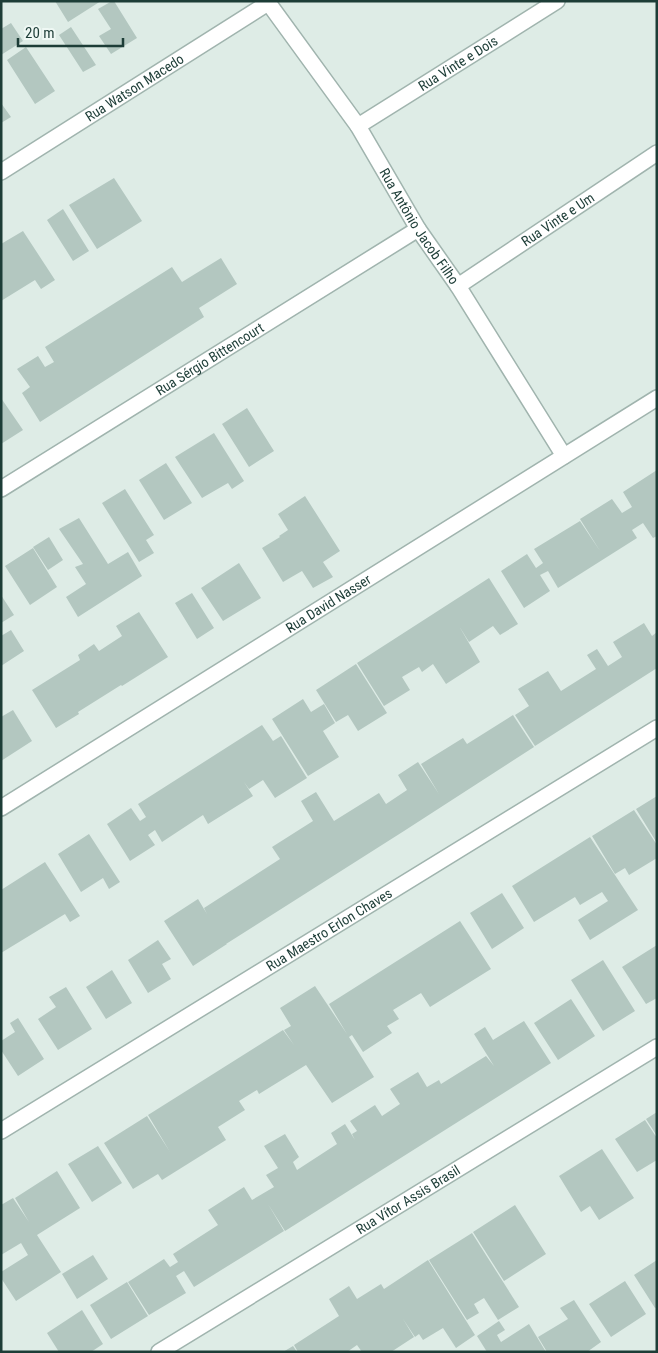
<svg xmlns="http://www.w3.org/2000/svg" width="658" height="1353" font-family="'Roboto Condensed',sans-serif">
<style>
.building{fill:#b3c7c0}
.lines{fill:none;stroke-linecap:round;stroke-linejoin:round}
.street-casing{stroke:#a0b4ae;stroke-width:18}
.street{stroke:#fff;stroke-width:15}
.labels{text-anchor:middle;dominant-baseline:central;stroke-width:4;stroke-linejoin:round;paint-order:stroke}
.street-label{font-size:14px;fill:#1d3d37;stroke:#eff8f4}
</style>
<rect width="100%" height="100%" fill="#deece6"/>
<path class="building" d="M55,1H101L68,22Z
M112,1H114L137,38L111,54L99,36L111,29L98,9Z
M11,23L23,41L1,55V29Z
M71,27L96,65L83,72L59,35Z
M26,47L55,91L35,104L7,60Z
M1,103L11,117L1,123Z
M114,178L142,221L97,249L69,205Z
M63,209L89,251L73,261L47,220Z
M23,231L55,280L41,289L35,280L1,301V244Z
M221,258L237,284L199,308L204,317L40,422L22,393L30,387L17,369L38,356L45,367L54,362L45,347L172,267L182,282Z
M1,398L23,430L1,444Z
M247,408L274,451L249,467L222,424Z
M214,433L244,481L232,489L228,483L202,498L175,457Z
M166,463L192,503L164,520L139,480Z
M657,470V536L653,538L643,523L632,530L637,538L558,588L548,571L540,575L550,591L524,608L501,571L527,554L536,568L543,563L534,549L580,521L600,551L580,519L612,499L622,513L632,507L623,492Z
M125,489L154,535L146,540L154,553L139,562L102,503Z
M305,496L340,551L323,562L333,577L313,588L302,571L283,582L262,548L280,537L279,536L288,530L278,514Z
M79,518L108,564L128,552L142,576L78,617L66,597L86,584L75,567L83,564L59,529Z
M49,537L63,560L48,570L33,547Z
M33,548L57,587L30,605L5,566Z
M239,563L261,598L223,621L201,588Z
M489,578L518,624L500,635L493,626L469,642L459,626L480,662L446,684L433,664L422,672L419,667L402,677L410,690L384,706L357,663Z
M192,593L214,628L197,639L175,603Z
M1,595L14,615L1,623Z
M139,612L168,657L122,686L121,685L78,712L79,714L56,728L32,690L80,660L78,655L94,644L99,651L122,636L116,626Z
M644,623L652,636L657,632V668L535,746L515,715L529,706L518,689L548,671L561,691L596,669L587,655L597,649L608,666L622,657L613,642Z
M11,630L24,651L1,666V636Z
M356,664L387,713L358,731L348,715L336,722L316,690Z
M303,699L311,712L324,704L335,723L323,731L339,757L308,776L272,719Z
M13,710L32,741L1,761V717Z
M513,715L534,747L404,831L226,944H227L193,966L164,921L198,899L207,914L204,908L280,859L272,847L313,821L301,801L316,792L334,821L379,793L386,804L407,790L398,775L418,762L439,794L421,764L463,738L467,744Z
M262,725L273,741L281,736L307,778L275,798L263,780L249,789L244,782L253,796L208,824L203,815L162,842L155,830L148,835L155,845L130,861L107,824L131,808L140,821L146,817L138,804Z
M657,796V843L636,809Z
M634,810L657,845V858L629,875L625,868L615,874L592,836Z
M89,834L120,882L109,889L103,878L81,892L58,854Z
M590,837L638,910L590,940L578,920L608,901L602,892L580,905L575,897L534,922L512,886Z
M45,862L80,916L70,922L65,914L1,953V890Z
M502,893L524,928L492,949L470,913Z
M460,921L491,969L430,1007L421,993L393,1010L399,1019L387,1026L392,1033L363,1052L352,1035L349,1037L374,1077L332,1103L306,1065L259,1094L257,1090L239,1101L245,1110L218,1127L226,1140L162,1180L158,1174L133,1189L104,1143L147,1116L170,1152L148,1115L283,1030L294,1045L284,1030L291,1026L280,1008L315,986L347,1034L329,1004Z
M158,940L171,959L162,964L171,979L148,993L128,960Z
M657,945V998L646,1004L622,967Z
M603,960L635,1011L603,1031L571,980Z
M112,970L132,1003L106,1019L86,987Z
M66,987L92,1029L58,1050L38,1019L56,1007L49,997Z
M571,999L595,1036L558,1060L534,1023Z
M18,1018L44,1059L18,1076L1,1050V1041L15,1032L10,1023Z
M524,1021L551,1063L285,1231L268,1204L284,1231L194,1287L184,1271L176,1276L186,1293L149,1315L128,1282L164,1259L170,1267L178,1262L173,1254L218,1225L208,1210L244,1187L252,1200L274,1187L266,1175L278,1168L264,1146L285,1134L299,1157L293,1162L297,1170L337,1144L331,1133L345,1124L355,1140L352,1134L357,1131L350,1121L375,1105L382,1116L400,1104L390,1089L418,1072L427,1087L439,1080L441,1084L486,1056L494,1066L474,1034L485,1027L493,1040Z
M657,1112V1136L646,1119Z
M645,1120L657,1138V1160L637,1172L615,1139Z
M98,1146L122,1183L92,1202L68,1164Z
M602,1149L634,1198L599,1220L590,1206L581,1212L559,1176Z
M57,1171L80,1208L37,1235L61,1272L16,1301L1,1278V1272L28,1255L21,1243L1,1255V1205L13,1198L29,1222L15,1198Z
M515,1205L546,1254L504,1281L473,1232Z
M472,1233L519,1307L498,1320L484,1298L474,1304L479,1313L467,1320L429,1260Z
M93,1255L108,1279L77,1299L62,1274Z
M428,1260L475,1335L456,1348L443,1328L423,1340L419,1334L415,1337L403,1319L414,1337L391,1352H362L357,1345L347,1352H298L294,1345L339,1316L329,1299L349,1286L357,1299L381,1284L384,1289Z
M657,1260V1307L655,1308L634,1275Z
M625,1281L646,1314L611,1337L589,1304Z
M127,1282L148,1316L111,1339L90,1305Z
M574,1300L601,1342L587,1352H547L538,1337L568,1319L560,1308Z
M82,1310L103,1344L91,1352H59L47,1333Z
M499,1321L505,1330L497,1335L501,1342L529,1324L546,1352H487L477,1336Z
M293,1346L297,1352H283Z"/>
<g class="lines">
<defs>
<g id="street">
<path id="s1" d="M267,1L358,126L418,229L458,286L564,456"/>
<path id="s2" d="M358,126L557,1"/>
<path id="s3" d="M1,172L268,3"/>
<path id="s4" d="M458,286L657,153"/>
<path id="s5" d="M1,489L418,229"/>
<path id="s6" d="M1,808L657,398"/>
<path id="s7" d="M1,1131L657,728"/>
<path id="s8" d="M159,1352L657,1047"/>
</g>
</defs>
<use href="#street" class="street-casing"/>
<use href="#street" class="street"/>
</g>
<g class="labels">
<g class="street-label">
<text stroke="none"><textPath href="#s2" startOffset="118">Rua Vinte e Dois</textPath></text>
<text stroke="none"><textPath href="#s3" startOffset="158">Rua Watson Macedo</textPath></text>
<text stroke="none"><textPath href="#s4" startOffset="120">Rua Vinte e Um</textPath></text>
<text stroke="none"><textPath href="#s1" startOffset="272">Rua Antônio Jacob Filho</textPath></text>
<text stroke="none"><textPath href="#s5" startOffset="246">Rua Sérgio Bittencourt</textPath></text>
<text stroke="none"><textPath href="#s6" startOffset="386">Rua David Nasser</textPath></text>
<text stroke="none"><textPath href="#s7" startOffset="385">Rua Maestro Erlon Chaves</textPath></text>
<text stroke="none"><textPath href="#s8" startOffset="292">Rua Vítor Assis Brasil</textPath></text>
</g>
</g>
<rect width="658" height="1353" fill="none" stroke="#1d3d37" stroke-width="5"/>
<path d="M18 38v8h105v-8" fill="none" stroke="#1d3d37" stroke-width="2.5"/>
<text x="25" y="38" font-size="15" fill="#1d3d37" stroke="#eff8f4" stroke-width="4" paint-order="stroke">20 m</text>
</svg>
